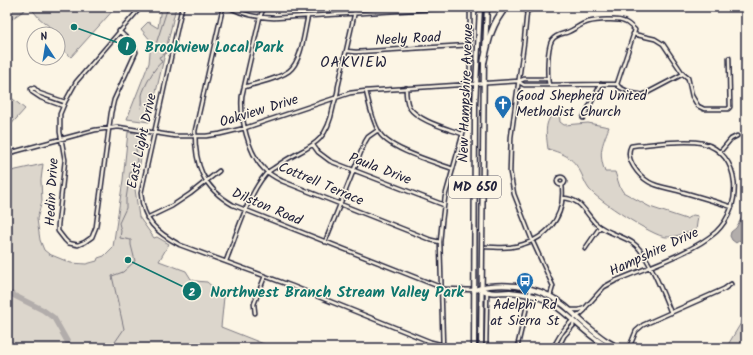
<svg xmlns="http://www.w3.org/2000/svg" width="753" height="355" font-family="Kalam,sans-serif">
<style>
.green{fill:#dcd6cc;stroke:#7f7c84}
.water{fill:#b2adab;stroke:#78757e}
.lines{fill:none;stroke-linecap:round;stroke-linejoin:round}
.stream{stroke:#78757e;stroke-width:1}
.river{stroke:#b2adab;stroke-width:5.5}
.minor-casing{stroke:#22223b;stroke-width:5.5}
.secondary-casing{stroke:#22223b;stroke-width:7}
.primary-casing{stroke:#22223b;stroke-width:7}
.motorway-casing{stroke:#22223b;stroke-width:8}
.minor{stroke:#fcf5e5;stroke-width:2.5}
.secondary{stroke:#fcf5e5;stroke-width:4}
.primary{stroke:#fcf5e5;stroke-width:4}
.motorway{stroke:#fcf5e5;stroke-width:5}
.labels{text-anchor:middle;dominant-baseline:central;stroke-width:3;stroke-linejoin:round;paint-order:stroke}
.shield{fill:#fcf5e5;stroke:#63616e;stroke-width:1}
.shield-label{font-size:13px;font-weight:bold;fill:#22223b}
.street-label{font-size:14px;fill:#22223b;stroke:#fcf5e5}
.poi-label{font-size:14px;fill:#22223b;stroke:#fcf5e5;text-anchor:start}
.neighbourhood-label{font-size:15px;letter-spacing:1px;fill:#22223b;stroke:#fcf5e5}
.leader{fill:none;stroke:#0f766e;stroke-width:1.5}
.callout-dot{fill:#0f766e;stroke:#fcf5e5;stroke-width:1.5}
.mark-label{font-size:12px;text-anchor:middle;font-weight:bold;fill:#fff}
.callout-label{font-size:15px;text-anchor:middle;font-weight:bold;fill:#0f766e;stroke:#fcf5e5;stroke-width:3;stroke-linejoin:round;paint-order:stroke}
</style>
<rect width="100%" height="100%" fill="#fcf5e5"/>
<filter id="ink" filterUnits="userSpaceOnUse"><feTurbulence type="fractalNoise" baseFrequency=".025" numOctaves="2"/><feDisplacementMap in="SourceGraphic" scale="8" xChannelSelector="R" yChannelSelector="G"/><feConvolveMatrix kernelMatrix="1 2 1 2 8 2 1 2 1" color-interpolation-filters="sRGB"/></filter>
<g filter="url(#ink)">
<path class="green" d="M9,7H29L7,22V8Z
M30,7H116L71,57L60,47L65,42L61,36L39,18Z
M161,7H176L149,122L127,119L149,63L151,41L141,29L148,22L158,28Z
M7,94L25,109L7,129Z
M559,110L560,122L564,125L588,123L609,127C602,146 598,152 605,172H615L620,187L623,192L650,207L686,219L693,215L698,216L696,230C687,233 675,237 666,237C654,237 596,199 589,189C586,185 584,180 582,175C574,158 565,154 548,149C546,133 543,118 559,110Z
M128,132L144,134L143,148L135,189L139,217L154,238L157,237L169,244L159,261L186,271L191,279L195,281L207,282L224,297L221,327L274,348H7V172L43,164L41,180L42,201L37,219L40,240L44,250L49,254L71,263L86,264L97,261L98,258L104,256L113,247L123,180Z
M746,317V348H726L744,318Z"/>
<path class="water" d="M746,210V236L736,243L732,240L730,236L731,232L736,228Z"/>
<g class="lines">
<path class="stream" d="M141,108C143,103 142,101 142,95C144,87 155,66 162,62L159,57L167,53L161,47H155L168,7
M114,348L113,345L124,329L112,276L123,272L135,261L131,245V240L120,238L121,231L119,223L126,208V199L130,173L137,161C136,155 137,150 135,145L139,141L141,136"/>
<path class="river" d="M7,292L43,310L54,318L71,348"/>
<defs>
<path id="minor" d="M182,7L141,193C143,221 156,232 180,245L292,286L431,342L443,345
M223,7L195,131C195,165 202,187 233,205L445,289L474,290
M228,7C244,15 256,17 274,18L465,7
M264,7L260,17L242,96C240,118 248,153 264,169C269,174 276,178 282,181L431,240L440,242
M524,7L527,11
M744,7L746,13
M527,11L524,42L511,137L510,172L514,194L532,240L553,286L550,296
M527,11L530,10L533,7
M119,31L133,44L136,52L114,100L111,113L96,227L92,237L85,242L78,245L68,243L65,240L58,231V225L65,160L60,132V114L65,102L76,82L141,7
M633,34L655,39L663,44L683,74L688,78L692,96L698,106L704,109H728L730,107L729,58
M346,51L356,52L470,45
M519,82L524,85H549
M470,84V7
M617,84L635,30C632,27 628,23 625,22C618,18 596,20 588,22C581,24 575,29 568,32C563,34 556,34 552,40C547,48 547,76 549,85L617,84L619,87L631,93L643,95L683,74
M245,87C259,82 277,80 289,71C302,61 304,32 308,16
M406,88C406,94 406,101 409,107C418,121 446,128 462,134
M31,89L32,92L41,98L63,106
M31,89L34,88L39,93L65,102
M366,91C369,104 372,120 379,132C388,149 434,162 453,169
M583,118L601,84
M313,145L318,152L330,161L444,205
M7,151L13,152L95,130L118,127L175,136H206L220,134L245,128L350,93L366,91L519,81L524,79H547
M720,152L731,139L737,136
M557 181a4 4 0 1 1 8 0a4 4 0 1 1-8 0Z
M563,198C581,199 584,211 595,223C606,233 621,235 633,243C648,253 664,296 671,313
M147,218L172,206L190,194L219,171
M325,242L365,142L368,137L378,130
M486,247C494,247 503,248 511,247C544,242 566,220 562,185
M585,249L600,227
M226,261C236,236 248,195 265,175C268,171 273,169 277,166C305,145 325,150 333,108C334,101 338,95 338,87L356,7
M570,310H579L585,308
M255,313L254,304L265,276
M443,348L440,242L442,221L445,197L468,115L470,94
M486,348L487,293
M517,348L531,289
M553,348C558,339 562,330 570,323C574,318 580,315 585,310V308L604,287L615,281C645,268 692,253 716,232C743,207 742,153 702,143C685,139 655,144 638,145L631,146C624,159 639,176 649,182C657,187 669,188 679,191C697,196 714,201 732,207
M558,348L564,336L573,326L574,321
M629,348L636,331L643,325L724,289L731,284"/>
<path id="secondary" d="M481,289C490,295 500,292 510,292C519,293 529,294 538,297C566,307 583,335 610,348
M474,290C480,289 484,286 489,286C516,283 544,289 565,306C572,312 579,319 586,325C597,334 608,344 622,348"/>
<path id="primary" d="M485,50L487,7
M474,348L475,106L480,7
M481,348L484,58"/>
<path id="motorway" d="M484,61C488,41 492,23 506,7"/>
</defs>
<use href="#minor" class="minor-casing"/>
<use href="#secondary" class="secondary-casing"/>
<use href="#primary" class="primary-casing"/>
<use href="#motorway" class="motorway-casing"/>
<use href="#minor" class="minor"/>
<use href="#secondary" class="secondary"/>
<use href="#primary" class="primary"/>
<use href="#motorway" class="motorway"/>
</g>
</g>
<defs>
<symbol id="church-pin" viewBox="-11 -11 22 30"><path d="M0 17L-7.5 6A9.5 9.5 0 1 1 7.5 6Z" fill="#1f6fb2" stroke="#fcf5e5"/><path d="M-1.2-6h2.4v3.5h3.3v2.4h-3.3V6h-2.4V-.1h-3.3v-2.4h3.3Z" fill="#fff"/></symbol>
<symbol id="bus-pin" viewBox="-11 -11 22 30"><path d="M0 17L-7.5 6A9.5 9.5 0 1 1 7.5 6Z" fill="#1f6fb2" stroke="#fcf5e5"/><path d="M-5-6H5V4H4V6H2V4H-2V6H-4V4H-5ZM-3.5-4V0h7V-4ZM-3.5 1.2v1.5H-2V1.2ZM2 1.2v1.5H3.5V1.2Z" fill="#fff"/></symbol>
</defs>
<g fill-rule="evenodd">
<use href="#church-pin" x="493" y="94" width="20" height="27"/>
<use href="#bus-pin" x="515" y="271" width="20" height="27"/>
</g>
<g class="labels">
<rect class="shield" x="449" y="176" width="52" height="22" rx="3"/>
<g class="shield-label">
<text x="475" y="187">MD 650</text>
</g>
<g class="street-label">
<text transform="translate(408 39) rotate(-3)">Neely Road</text>
<text transform="translate(466 93) rotate(-88)">New Hampshire Avenue</text>
<text transform="translate(259 111) rotate(-17)">Oakview Drive</text>
<text transform="translate(142 141) rotate(-78)">East Light Drive</text>
<text transform="translate(380 169) rotate(21)">Paula Drive</text>
<text transform="translate(321 184) rotate(23)">Cottrell Terrace</text>
<text transform="translate(52 192) rotate(-87)">Hedin Drive</text>
<text transform="translate(267 207) rotate(23)">Dilston Road</text>
<text transform="translate(654 252) rotate(-25)">Hampshire Drive</text>
</g>
<g class="poi-label">
<text x="516" y="96">Good Shepherd United<tspan x="516" dy="16">Methodist Church</tspan></text>
<text x="525" y="305" text-anchor="middle">Adelphi Rd<tspan x="525" dy="16">at Sierra St</tspan></text>
</g>
<g class="neighbourhood-label">
<text x="354" y="63">OAKVIEW</text>
</g>
</g>
<path class="leader" d="M74 27L127 46M128 260L192 291"/>
<g class="callout-dot">
<circle cx="74" cy="27" r="4"/>
<circle cx="128" cy="260" r="4"/>
<circle cx="127" cy="46" r="10"/>
<circle cx="192" cy="291" r="10"/>
</g>
<g class="mark-label">
<text x="127" y="50">1</text>
<text x="192" y="296">2</text>
</g>
<g class="callout-label">
<text x="214" y="52">Brookview Local Park</text>
<text x="337" y="297">Northwest Branch Stream Valley Park</text>
</g>
<rect width="753" height="355" fill="none" stroke="#fcf5e5" stroke-width="24"/>
<rect x="12" y="12" width="729" height="331" fill="none" stroke="#22223b" stroke-width="1.5" filter="url(#ink)"/>
<g transform="translate(46 46) rotate(348)"><circle r="19" fill="#fcf5e5" stroke="#a5a1a1"/>
<path d="M0-3L7 15L0 10L-7 15Z" fill="#1f6fb2"/>
<text y="-6" font-size="11" font-weight="bold" text-anchor="middle" fill="#22223b">N</text>
</g>
</svg>
